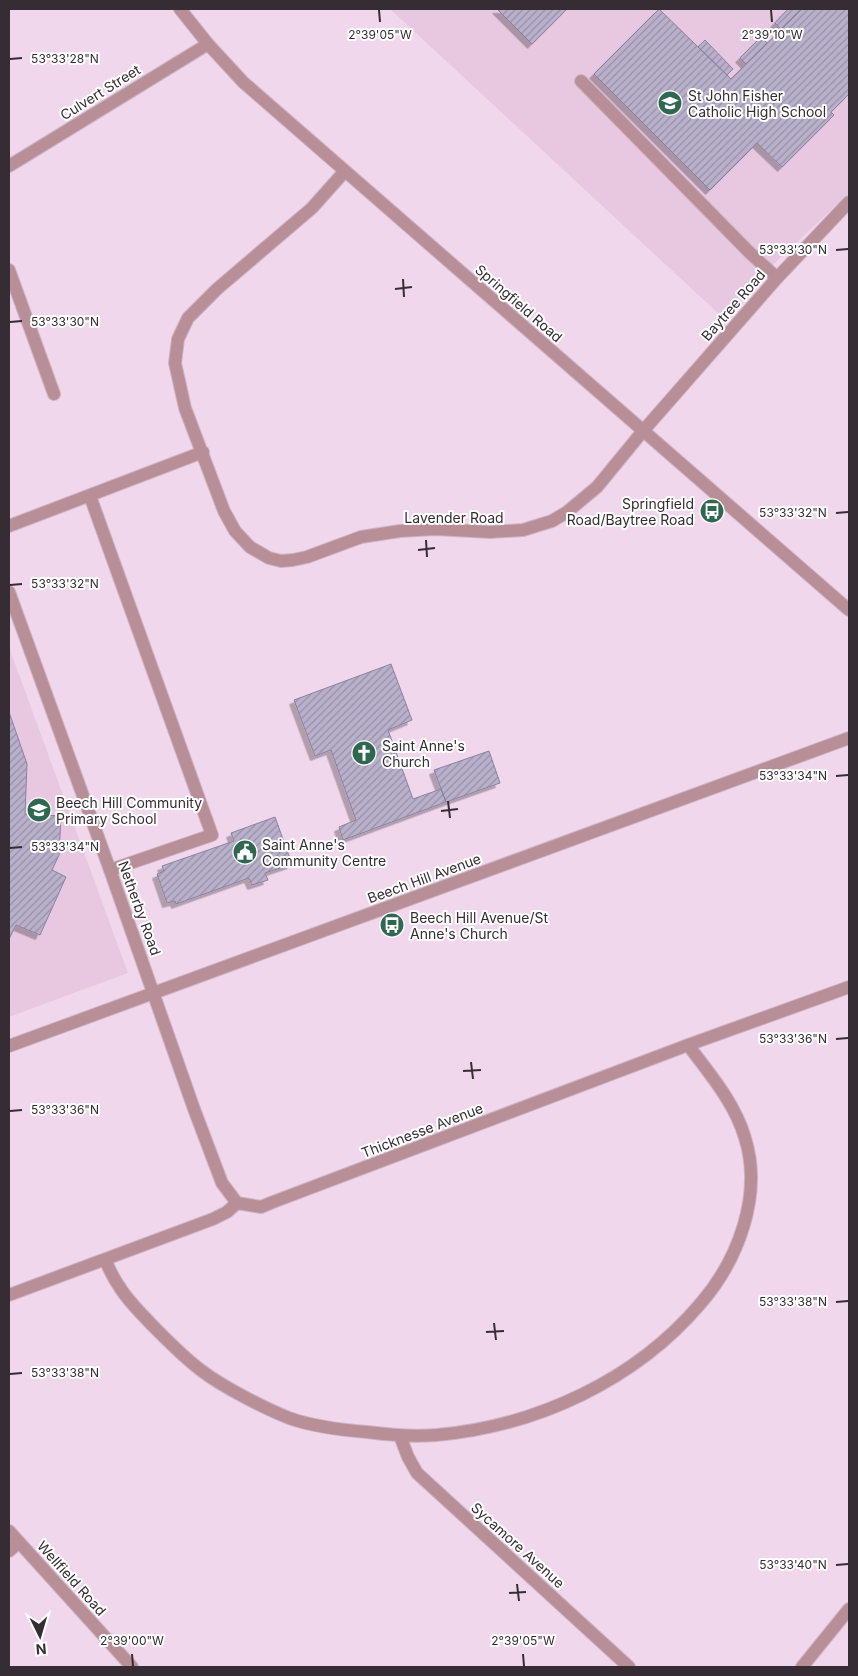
<svg xmlns="http://www.w3.org/2000/svg" width="858" height="1676" font-family="Inter,sans-serif">
<style>
.built{fill:#e8c8e1}
.building{fill:url(#building-hatch);stroke:#8a829c;filter:url(#shadow)}
.lines{fill:none;stroke-linecap:round;stroke-linejoin:round}
.service-casing{stroke:#ccb5c7;stroke-width:14}
.minor-casing{stroke:#ccb5c7;stroke-width:14}
.tertiary-casing{stroke:#ccb5c7;stroke-width:14}
.service{stroke:#b88f96;stroke-width:12}
.minor{stroke:#b88f96;stroke-width:12}
.tertiary{stroke:#b88f96;stroke-width:12}
.ticks{fill:none;stroke:#362c34;stroke-width:2}
.labels{text-anchor:middle;dominant-baseline:central;stroke-width:4;stroke-linejoin:round;paint-order:stroke}
.street-label{font-size:14px;fill:#362c34;stroke:#fff}
.poi-label{font-size:14px;fill:#362c34;stroke:#fff;text-anchor:start}
.ticks-label{font-size:12px;text-anchor:middle;fill:#362c34;stroke:#fff;stroke-width:4;stroke-linejoin:round;paint-order:stroke}
</style>
<defs>
<pattern id="building-hatch" width="6" height="6" patternUnits="userSpaceOnUse" patternTransform="scale(1.25)"><rect width="6" height="6" fill="#b9b1cc"/><path d="M-1 1l2-2M0 6l6-6M5 7l2-2" fill="none" stroke="#9790a6"/></pattern>
<filter id="shadow"><feDropShadow dx="-4.5" dy="4.5" stdDeviation="0" flood-color="#0004"/></filter>
</defs>
<rect width="100%" height="100%" fill="#f1d7ec"/>
<path class="built" d="M390,9H849V193L720,315Z
M9,647L128,973L9,1017Z"/>
<path class="building" d="M497,9H567L532,44Z
M659,9L731,79L802,9H849V94L831,112L834,115L782,167L757,143L710,190L594,74Z
M788,9H802L781,29L775,23Z
M761,37L767,43L746,64L740,58Z
M705,40L733,69L727,75L698,47Z
M391,664L412,720L388,730L413,799L441,789L446,802L343,840L339,827L356,820L331,750L315,756L294,700Z
M9,712L27,764L25,814L61,816L59,855L52,870L66,877L40,935L16,925L9,939Z
M489,751L500,783L446,802L434,770Z
M275,817L292,864L265,873L268,880L252,885L249,878L176,904L175,901L167,903L157,874L164,871L162,866L234,841L231,833Z"/>
<g class="lines">
<defs>
<path id="service" d="M581,81L749,252L777,278
M9,270L54,394
M90,496L212,835L110,870"/>
<path id="minor" d="M180,9L208,44L243,82L849,610
M9,166L208,44
M345,171L312,208L217,289L188,318L178,339L175,363L185,408L224,511L235,531L250,547L269,558L281,561L293,560L307,557L361,537L400,531L435,529L490,532L523,530L552,521L567,512L597,487L643,431L777,278L849,202
M9,526L203,452
M9,592L110,870L194,1109L222,1183L237,1203
M237,1203L261,1207L273,1202L688,1045L849,987
M105,1260C109,1268 113,1278 119,1286C127,1300 140,1312 151,1324C167,1340 183,1357 202,1371C223,1387 264,1408 289,1418C314,1427 341,1430 367,1432C390,1435 413,1437 437,1435C537,1426 636,1380 701,1303C738,1260 763,1195 745,1138C735,1103 709,1073 688,1045
M9,1295L213,1219L227,1212L237,1203
M400,1436L408,1457L417,1473L629,1667
M9,1531L132,1667
M9,1551L19,1542
M802,1667L849,1609"/>
<path id="tertiary" d="M9,1046L849,738"/>
</defs>
<use href="#service" class="service-casing"/>
<use href="#minor" class="minor-casing"/>
<use href="#tertiary" class="tertiary-casing"/>
<use href="#service" class="service"/>
<use href="#minor" class="minor"/>
<use href="#tertiary" class="tertiary"/>
</g>
<path class="ticks" d="M379,10L380,22M771,10L772,22M10,59L22,58M836,250L848,249M403,279L404,297M395,289L412,287M10,322L22,321M836,513L848,512M426,540L427,557M418,550L435,548M10,585L22,584M836,776L848,775M448,801L450,818M441,811L458,809M10,848L22,847M836,1039L848,1038M471,1062L473,1079M463,1071L481,1070M10,1111L22,1110M836,1302L848,1301M494,1323L496,1340M486,1332L504,1331M10,1374L22,1373M836,1565L848,1564M517,1584L519,1601M509,1593L526,1592M132,1654L133,1666M523,1654L524,1666"/>
<defs>
<symbol id="school-disc" viewBox="-11 -11 22 22"><circle r="9.5" fill="#2f6750" stroke="#fff"/><path d="M0-5L7-2L0 1L-7-2ZM-4 1L0 2.5L4 1V4Q0 6-4 4Z" fill="#fff"/></symbol>
<symbol id="bus-disc" viewBox="-11 -11 22 22"><circle r="9.5" fill="#2f6750" stroke="#fff"/><path d="M-5-6H5V4H4V6H2V4H-2V6H-4V4H-5ZM-3.5-4V0h7V-4ZM-3.5 1.2v1.5H-2V1.2ZM2 1.2v1.5H3.5V1.2Z" fill="#fff"/></symbol>
<symbol id="church-disc" viewBox="-11 -11 22 22"><circle r="9.5" fill="#2f6750" stroke="#fff"/><path d="M-1.2-6h2.4v3.5h3.3v2.4h-3.3V6h-2.4V-.1h-3.3v-2.4h3.3Z" fill="#fff"/></symbol>
<symbol id="civic-disc" viewBox="-11 -11 22 22"><circle r="9.5" fill="#2f6750" stroke="#fff"/><path d="M-.6-6.5H3V-4.5H.6V-3L4-1V1h2V6H-6V1h2V-1L-.6-3ZM-1.2 2.5V6h2.4V2.5Z" fill="#fff"/></symbol>
</defs>
<g fill-rule="evenodd">
<use href="#school-disc" x="656" y="89" width="28" height="28"/>
<use href="#bus-disc" x="698" y="497" width="28" height="28"/>
<use href="#church-disc" x="350" y="739" width="28" height="28"/>
<use href="#school-disc" x="25" y="796" width="28" height="28"/>
<use href="#civic-disc" x="231" y="838" width="28" height="28"/>
<use href="#bus-disc" x="378" y="911" width="28" height="28"/>
</g>
<g class="labels">
<g class="street-label">
<text transform="translate(100 92) rotate(-32)">Culvert Street</text>
<text transform="translate(519 303) rotate(41)">Springfield Road</text>
<text transform="translate(733 305) rotate(-49)">Baytree Road</text>
<text x="454" y="517">Lavender Road</text>
<text transform="translate(424 878) rotate(-20)">Beech Hill Avenue</text>
<text transform="translate(140 908) rotate(70)">Netherby Road</text>
<text transform="translate(422 1130) rotate(-21)">Thicknesse Avenue</text>
<text transform="translate(518 1545) rotate(42)">Sycamore Avenue</text>
<text transform="translate(72 1578) rotate(48)">Wellfield Road</text>
</g>
<g class="poi-label">
<text x="688" y="95">St John Fisher<tspan x="688" dy="16">Catholic High School</tspan></text>
<text x="694" y="503" text-anchor="end">Springfield<tspan x="694" dy="16">Road/Baytree Road</tspan></text>
<text x="382" y="745">Saint Anne's<tspan x="382" dy="16">Church</tspan></text>
<text x="56" y="802">Beech Hill Community<tspan x="56" dy="16">Primary School</tspan></text>
<text x="262" y="844">Saint Anne's<tspan x="262" dy="16">Community Centre</tspan></text>
<text x="410" y="917">Beech Hill Avenue/St<tspan x="410" dy="16">Anne's Church</tspan></text>
</g>
</g>
<g class="ticks-label">
<text x="380" y="39">2°39'05"W</text>
<text x="772" y="39">2°39'10"W</text>
<text x="65" y="63">53°33'28"N</text>
<text x="793" y="254">53°33'30"N</text>
<text x="65" y="326">53°33'30"N</text>
<text x="793" y="517">53°33'32"N</text>
<text x="65" y="588">53°33'32"N</text>
<text x="793" y="780">53°33'34"N</text>
<text x="65" y="851">53°33'34"N</text>
<text x="793" y="1043">53°33'36"N</text>
<text x="65" y="1114">53°33'36"N</text>
<text x="793" y="1306">53°33'38"N</text>
<text x="65" y="1377">53°33'38"N</text>
<text x="793" y="1569">53°33'40"N</text>
<text x="132" y="1645">2°39'00"W</text>
<text x="523" y="1645">2°39'05"W</text>
</g>
<rect width="858" height="1676" fill="none" stroke="#362c34" stroke-width="20"/>
<g transform="translate(40 1636) rotate(175)" stroke="#ffffff" stroke-width="4" paint-order="stroke">
<path d="M0-4L9 19L0 12L-9 19Z" fill="#362c34"/>
<text y="-8" font-size="14" font-weight="bold" text-anchor="middle" fill="#362c34">N</text>
</g>
</svg>
